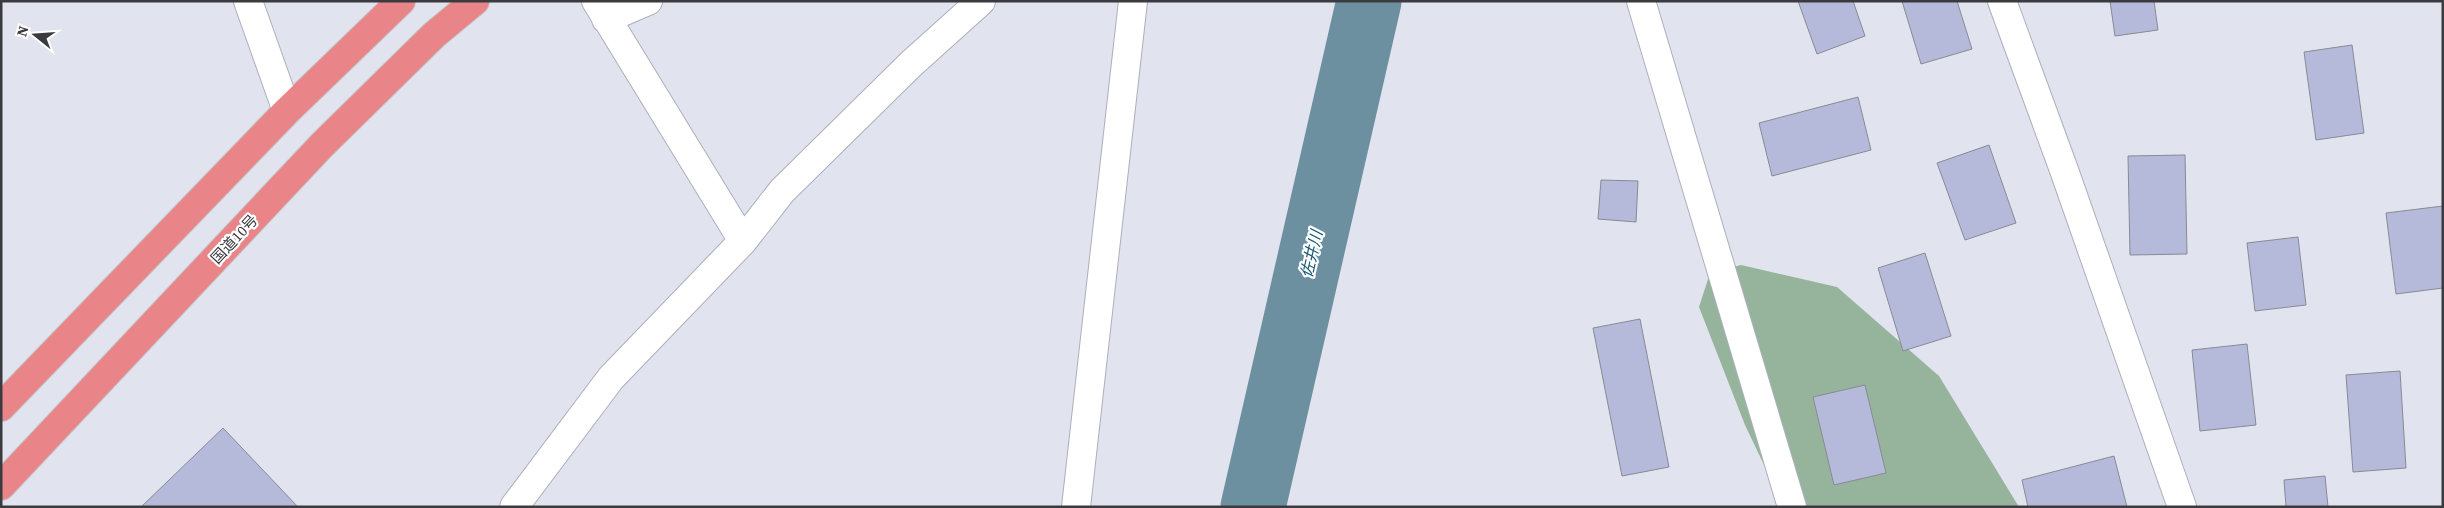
<svg xmlns="http://www.w3.org/2000/svg" width="2444" height="508" font-family="'Source Serif 4','Noto Sans JP',serif">
<style>
.forest{fill:#96b49c}
.lines{fill:none;stroke-linecap:round;stroke-linejoin:round}
.river{stroke:#6c90a0;stroke-width:65}
.building{fill:#b5bada;stroke:#888a95}
.street-casing{stroke:#adafbb;stroke-width:30}
.highway-casing{stroke:#c4c4c5;stroke-width:30}
.street{stroke:#fff;stroke-width:28}
.highway{stroke:#e98488;stroke-width:28}
.labels{text-anchor:middle;dominant-baseline:central;stroke-width:4.5;stroke-linejoin:round;paint-order:stroke}
.street-label{font-size:15px;fill:#3a3a3f;stroke:#fff}
.water-label{font-size:16px;font-style:italic;fill:#155a73;stroke:#fff}
</style>
<rect width="100%" height="100%" fill="#e1e3ef"/>
<path class="forest" d="M1741,265L1837,287L1939,376L2019,507H1784L1745,425L1699,307L1710,273Z"/>
<g class="lines">
<path class="river" d="M1253,507L1369,1"/>
</g>
<path class="building" d="M1798,1H1853L1865,36L1817,54Z
M1902,1H1957L1972,49L1921,64Z
M2110,1H2154L2158,30L2115,36Z
M2352,45L2364,133L2316,140L2304,52Z
M1858,97L1871,150L1772,176L1759,123Z
M1989,145L2016,223L1965,240L1937,163Z
M2185,155L2187,254L2130,255L2128,156Z
M1601,180L1638,181L1636,222L1598,219Z
M2443,206V288L2396,294L2386,213Z
M2298,237L2306,305L2255,311L2247,243Z
M1925,253L1951,336L1903,351L1878,268Z
M1640,319L1669,467L1622,476L1593,328Z
M2247,344L2256,425L2200,431L2192,350Z
M2400,371L2406,468L2353,472L2346,375Z
M1865,385L1886,473L1834,485L1813,397Z
M223,428L298,507H141Z
M2114,456L2127,507H2028L2022,480Z
M2325,476L2328,507H2286L2284,480Z"/>
<g class="lines">
<defs>
<path id="street" d="M248,1L287,111
M596,1L743,241
M1641,1L1792,507
M2002,1L2064,170L2182,507
M606,19L648,1
M514,507L611,378L743,241L782,191L911,64L981,1
M1076,507L1133,1"/>
<path id="highway" d="M1,407L287,111L401,1
M1,486L322,145L434,35L475,1"/>
</defs>
<use href="#street" class="street-casing"/>
<use href="#highway" class="highway-casing"/>
<use href="#street" class="street"/>
<use href="#highway" class="highway"/>
</g>
<g class="labels">
<g class="street-label">
<text transform="translate(234 239) rotate(-47)">国道10号</text>
</g>
<g class="water-label">
<text transform="translate(1311 254) rotate(-77)">佐井川</text>
</g>
</g>
<rect width="2444" height="508" fill="none" stroke="#3a3a3f" stroke-width="5"/>
<g transform="translate(35 35) rotate(287)" stroke="#ffffff" stroke-width="4" paint-order="stroke">
<path d="M0-4L9 19L0 12L-9 19Z" fill="#3a3a3f"/>
<text y="-8" font-size="14" font-weight="bold" text-anchor="middle" fill="#3a3a3f">N</text>
</g>
</svg>
